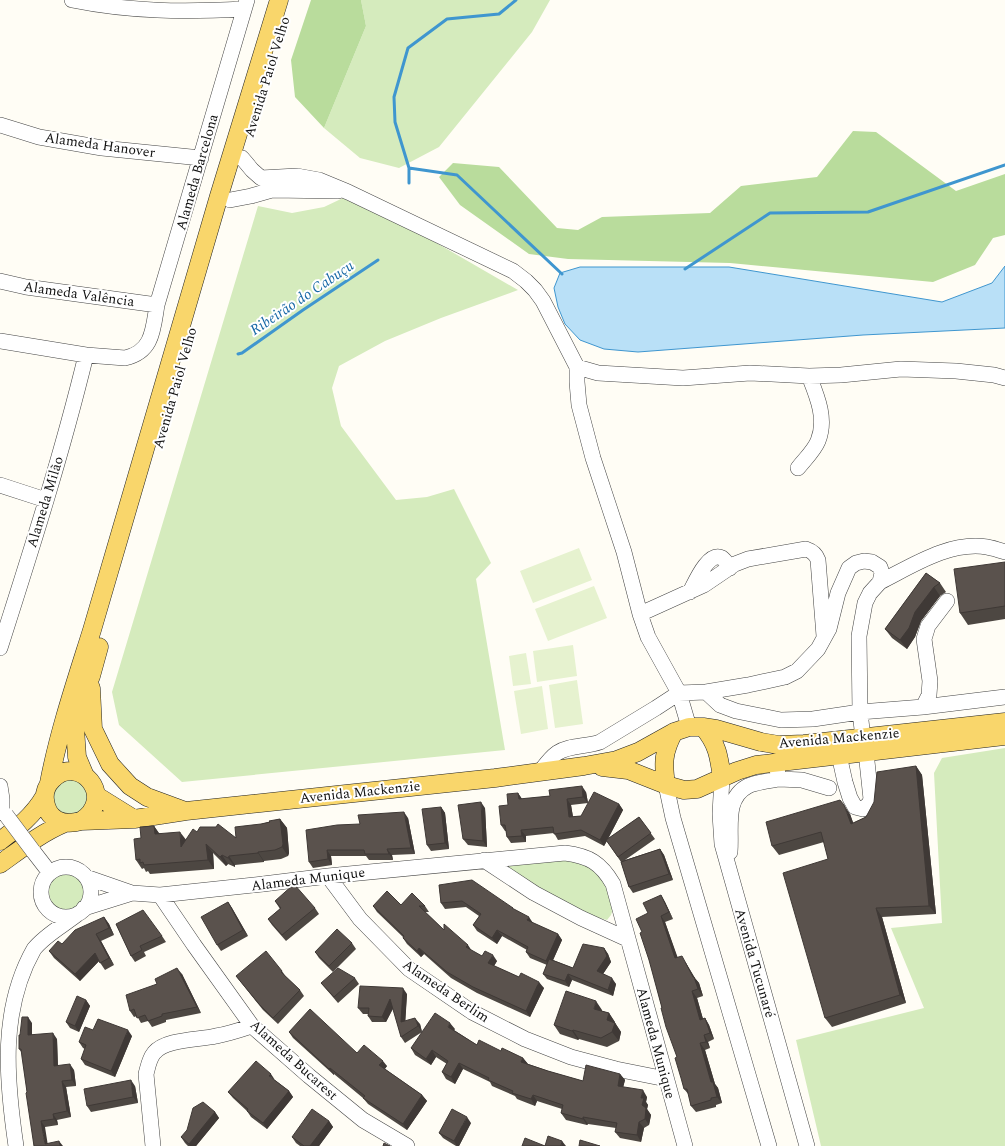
<svg xmlns="http://www.w3.org/2000/svg" width="1005" height="1146" font-family="Spectral,serif">
<style>
.green{fill:#d5ebbd}
.forest{fill:#b9dc9c}
.pitch{fill:#e6f2cf}
.water{fill:#b9e0f7;stroke:#3f96cf}
.lines{fill:none;stroke-linecap:round;stroke-linejoin:round}
.stream{stroke:#3f96cf;stroke-width:3}
.minor-casing{stroke:#444;stroke-width:16}
.major-casing{stroke:#222;stroke-width:19}
.minor{stroke:#fff;stroke-width:15}
.major{stroke:#f9d66b;stroke-width:18}
.minor-bridge-casing{stroke:#444;stroke-width:16;stroke-linecap:butt}
.minor-bridge{stroke:#fff;stroke-width:15}
.wall{fill:#4d4742}
.shaded-wall{fill:#3f3936}
.building{fill:#5a524d;stroke:#3f3936}
.labels{text-anchor:middle;dominant-baseline:central;stroke-width:4;stroke-linejoin:round;paint-order:stroke}
.street-label{font-size:14px;fill:#111;stroke:#fff}
.water-label{font-size:15px;font-style:italic;fill:#1768a6;stroke:#fff}
</style>
<rect width="100%" height="100%" fill="#fffdf5"/>
<path class="green" d="M361,0H550L532,32L439,147L399,168L360,158L324,128L366,26Z
M343,198L433,241L518,290L441,318L385,341L339,366L332,388L341,426L396,500L427,497L454,489L491,563L476,579L505,750L182,782L119,725L112,692L258,206L292,213L324,207Z
M1005,748V1146H821L796,1040L924,1008L891,928L942,923L934,773L942,758Z
M65,776L89,785L87,811L60,816L49,791Z
M566,856L603,874L613,909L611,915L607,920C572,911 541,890 510,871L509,866Z
M49 892a19 19 0 1 1 38 0a19 19 0 1 1-38 0Z"/>
<path class="forest" d="M311,0H361L366,26L324,128L295,97L291,60Z
M853,131L876,132L956,191L1005,174V235L993,238L975,265L933,282L730,263L568,259L529,254L460,205L439,177L453,163L499,167L557,228L578,230L602,217L710,213L741,186L817,177Z"/>
<path class="pitch" d="M579,548L592,580L533,603L520,571Z
M594,586L607,618L548,641L535,609Z
M573,645L577,676L537,682L533,651Z
M526,653L531,684L513,686L509,656Z
M577,680L583,724L555,728L549,685Z
M542,686L548,729L521,734L514,691Z"/>
<path class="water" d="M1005,266V328L863,335L638,352L604,349L580,340L565,324L558,307L554,288L560,273L580,267H729L942,302L992,283Z"/>
<g class="lines">
<path class="stream" d="M409,168L457,175L562,274
M409,183V168L395,122L394,97L408,48L447,19L499,14L516,0
M685,269L770,213L868,212L1005,165
M238,354L242,353L303,310L378,260"/>
<defs>
<path id="minor" d="M72,0C131,12 184,12 244,9
M0,125L39,137L102,148L201,158
M242,158L252,170L261,178L297,176L319,180L348,192L513,271L526,281L535,290L543,301L577,367V382L579,405L593,458L624,552L640,614L648,637L679,693L689,727
M230,200L251,196L272,190L338,191
M0,281L26,287L157,305
M0,341L86,355L125,358C153,352 153,329 157,305L247,0
M577,367L598,373L683,378L750,373L809,376L841,375L901,369L956,371L994,375L1005,378
M798,468C804,460 814,451 818,441C827,419 817,396 809,376
M0,485L46,500
M880,582C912,566 949,541 987,547C993,548 999,550 1005,552
M690,592C695,583 708,551 722,558C725,560 728,565 730,568
M640,614L704,585L735,564L748,559L806,549C812,551 816,554 818,560L824,636
M0,648C31,551 62,454 86,355
M706,692L720,705L736,711L781,720L813,719L860,712L923,707L1005,697
M923,707L929,695L930,681L924,639L928,626L947,601
M839,755L845,782L850,798L855,807L863,809L869,804L871,799L866,752
M777,769L779,779L802,780L829,788
M540,772C545,765 550,758 557,753C569,745 586,747 600,742L656,708L679,693L706,692L748,685L785,677L797,671L818,649L829,629L838,593L849,568L856,563L864,561L872,562L880,567L882,573L880,582L870,593L865,603L859,636L860,712L863,738
M722,778L720,814L722,844L807,1146
M666,785L673,818L769,1146
M0,786L2,799V810
M33,851L50,873
M730,852C732,829 724,798 748,786C756,782 770,781 779,779
M484,860L534,893L581,918L627,939
M41 892a25 25 0 1 1 50 0a25 25 0 1 1-50 0Z
M328,876L360,919L409,969L472,1012L525,1039L571,1057L616,1069L666,1079
M86,877L132,893L160,895L263,884L328,876L565,853C589,856 601,863 613,884L685,1146
M160,895L194,945L252,1026L309,1076L363,1120L407,1146
M84,908L132,893
M16,1146C6,1078 0,1009 34,949C45,935 64,925 79,913
M153,1146L146,1074C148,1067 149,1059 154,1053C165,1039 199,1040 216,1036C228,1034 240,1030 252,1026"/>
<path id="major" d="M91,688L93,729L110,764L130,786L147,797L185,811
M703,727C717,743 719,756 722,778
M602,767L628,770L666,785L684,790L697,789L737,771L756,765L1005,736
M85,776L77,757L75,728L83,695L91,676L99,647
M49,783C59,731 76,681 92,630L219,196L279,0
M666,785C663,763 663,752 674,732
M97,796L134,819
M81,821C118,797 78,752 52,780C47,785 44,793 45,800C47,820 63,826 81,821L134,819L186,811L495,778L584,766L617,760L638,752L674,732L689,727H703L716,729L761,742L779,745L804,744L1005,722
M0,841C17,828 33,816 44,797
M0,864C21,849 41,833 65,823"/>
</defs>
<use href="#minor" class="minor-casing"/>
<use href="#major" class="major-casing"/>
<use href="#minor" class="minor"/>
<use href="#major" class="major"/>
<defs>
<path id="minor-bridge" d="M6,815L33,851"/>
</defs>
<use href="#minor-bridge" class="minor-bridge-casing"/>
<use href="#minor-bridge" class="minor-bridge"/>
</g>
<path class="wall" d="M1005,562V619L968,625L960,613Z
M926,573L940,583L946,592L940,596L921,621L915,637L907,649L892,638L885,629Z
M916,766L922,775L936,914L882,917L906,1003L832,1027L825,1018L828,859L824,842L779,855L772,846L850,814L853,823L866,817Z
M586,792L588,803L571,805L573,817L581,816L619,804L623,810L608,839L639,817L655,839L625,860L660,849L664,855L673,880L633,893L629,887L621,862L607,841L604,846L585,836L558,840L554,833L526,836V842L511,843L507,837L506,831H505L501,825L508,805L518,793L522,799L550,796Z
M441,807L445,813L449,849L431,851L427,845Z
M485,808L487,847L468,845L463,839Z
M408,818L415,854L392,855L393,860H369L366,856H331L332,865L313,868L309,862L360,824Z
M280,819L287,828L289,853L288,856L281,859L264,861V862L235,865V867L228,864L226,866L213,853L214,869L150,874L148,871L146,872L144,868L142,869L136,860L141,838L154,826L159,833L186,840L197,832L236,838L261,824Z
M439,885L515,910L533,923L558,934L562,940L553,960L573,968L604,948L608,954L611,962L603,974L616,984L613,996L572,980L569,987L547,979L543,974L547,965L530,958L526,952L527,950L502,936L497,944L477,931L473,925L479,916L466,907L445,909L441,903Z
M661,895L665,902L673,919L665,922L677,957L686,963L694,977L699,983L703,996L697,998L703,1019L705,1018L709,1025L714,1039L708,1042L710,1048L705,1050L715,1084L718,1088L722,1103L716,1105V1107L696,1112L691,1106L689,1095L684,1089L677,1057L662,1008L642,932L648,913Z
M275,901L315,908L319,914L286,941L272,925L268,919L280,909Z
M228,902L232,908L248,936L221,951L217,945Z
M401,905L425,906L429,912H425L444,930L472,951L482,956L497,961L494,966L544,988L530,1017L477,993L451,978L424,954L421,957L407,944L403,938V937L377,912L373,906Z
M104,917L109,924L114,935L101,941L114,965L105,970L99,961L80,981L54,958L49,951L62,944Z
M116,924L162,936L166,942L144,952L146,956L135,962L131,956Z
M352,943L356,949L333,972L319,958L315,952Z
M282,971L286,977L300,990L304,996L278,1024L263,1010L236,976Z
M182,974L201,1013L166,1020V1022L152,1027L148,1021L141,1023L137,1016L134,1017L130,1011L157,984Z
M355,978L359,984L338,1003L326,989L321,983Z
M407,994L405,1021L420,1024L422,1032L405,1043L401,1037L393,1008L386,1022H372L368,1016V1014H363L358,1008Z
M86,1000L90,1006L79,1032L70,1028L66,1022Z
M602,1010V1011L609,1013L621,1032L619,1041L607,1047L579,1039L578,1040L560,1034L554,1025Z
M32,1023V1035L57,1039L58,1066L74,1070L76,1086L66,1087L71,1117L57,1120L58,1125L45,1127L34,1146L22,1053L19,1049L20,1035Z
M455,1029L454,1030L477,1045L523,1058L528,1064L548,1071L583,1081L620,1074L625,1080L623,1087L647,1097L646,1102L648,1105L647,1109L651,1115L649,1125L644,1128L641,1142L620,1138L615,1132L616,1128L588,1124L587,1125L566,1120L561,1113L562,1109L537,1101L535,1106L517,1099L515,1096L492,1086L490,1082L463,1069L455,1084L446,1079L442,1072L447,1064L436,1057L431,1065L415,1055L411,1048Z
M93,1030L132,1036L115,1077L85,1065L81,1059L85,1049L83,1048L79,1042Z
M289,1032L357,1053L387,1066L385,1069L422,1095L427,1101L407,1130L368,1104L363,1098L334,1074V1075L293,1038Z
M275,1080L289,1091L293,1097L267,1129L251,1117L247,1111L233,1098L228,1092Z
M135,1086L138,1103L91,1112L87,1106Z
M215,1112L219,1118L196,1146H188L185,1143L181,1137Z
M329,1121L333,1127L319,1146H300L296,1143L292,1137Z
M471,1123L459,1146H456L443,1138L439,1133Z"/>
<path class="shaded-wall" d="M934,587L940,596L921,621L915,637L907,649L900,640L915,612Z
M916,766L922,775L936,914L929,906Z
M582,786L586,792L588,803L583,797Z
M518,793L522,799H519Z
M567,799L571,805L574,823L569,817Z
M481,802L485,808L487,847L483,841Z
M619,804L623,810L604,846L600,840Z
M844,805L850,814L857,833L851,824Z
M441,807L445,813L449,849L445,843Z
M404,812L408,818L415,854L411,848Z
M280,819L287,828L289,853L288,856L282,847Z
M154,826L160,835L155,834Z
M521,830L526,836V842L522,836Z
M180,832L187,841L181,847Z
M206,844L213,853L214,869L208,860Z
M387,849L392,855L393,860L389,854Z
M660,849L664,855L673,880L669,874Z
M327,850L331,856L332,865L328,859Z
M258,852L264,861V862L258,853Z
M222,855L228,864L226,866L220,857Z
M229,856L235,865V867L228,858Z
M661,895L665,902L673,919L669,912Z
M228,902L232,908L248,936L243,930Z
M876,908L882,917L906,1003L900,995Z
M661,916L665,922L680,964L675,958Z
M104,917L109,924L114,935L109,928Z
M529,917L533,923L527,920Z
M497,930L502,936L497,944L492,938Z
M96,934L101,941L114,965L109,958Z
M558,934L562,940L550,967L546,961Z
M468,945L472,951L466,947Z
M419,948L424,954L421,957L417,951Z
M604,948L608,954L611,962L601,977L597,971Z
M95,953L100,960L80,981L75,974Z
M493,955L497,961L492,969L488,963Z
M682,956L686,963L695,978L694,977L699,983L703,996L698,989L693,977Z
M177,968L182,974L201,1013L197,1007Z
M568,974L572,980L569,987L565,981Z
M612,978L616,984L613,996L608,990Z
M539,982L544,988L530,1017L526,1011Z
M403,988L407,994L405,1028L401,1022Z
M692,991L697,998L705,1026L700,1020Z
M390,999L395,1005L386,1022L382,1017Z
M86,1000L90,1006L79,1032L75,1026Z
M596,1001L602,1010L600,1018L594,1009Z
M609,1013L615,1022L613,1029L607,1020Z
M28,1017L32,1023V1041L28,1035Z
M415,1018L420,1024L422,1032L418,1026Z
M705,1018L709,1025L714,1039L710,1033Z
M450,1023L455,1029L452,1033L448,1027Z
M615,1023L621,1032L619,1041L612,1032Z
M128,1030L132,1036L115,1077L111,1071Z
M573,1030L579,1039L578,1040L572,1031Z
M53,1033L57,1039L58,1072L54,1066Z
M704,1035L708,1042L710,1048L706,1042Z
M700,1043L705,1050L715,1084L718,1088L722,1103L717,1097L711,1082Z
M432,1050L436,1057L431,1065L426,1059Z
M523,1058L528,1064L521,1062Z
M383,1061L387,1066L383,1071L379,1065Z
M459,1063L463,1069L455,1084L451,1077Z
M70,1064L74,1070L76,1086L72,1080Z
M330,1068L334,1074V1075L329,1069Z
M271,1074L275,1080L269,1076Z
M620,1074L625,1080L622,1092L618,1086Z
M131,1080L135,1086L138,1103L133,1097Z
M62,1081L66,1087L71,1117L67,1111Z
M643,1090L647,1097L646,1102L648,1105L647,1109L651,1115L649,1125L645,1119L641,1098Z
M289,1091L293,1097L267,1129L263,1123Z
M422,1095L427,1101L407,1130L403,1124Z
M533,1095L537,1101L535,1106L531,1099Z
M215,1112L219,1118L196,1146H190L189,1144Z
M53,1114L57,1120L58,1125L54,1119Z
M467,1117L471,1123L459,1146H457L454,1141Z
M583,1117L588,1124L587,1125L583,1119Z
M41,1121L45,1127L48,1146L45,1144Z
M329,1121L333,1127L319,1146H310Z
M639,1122L644,1128L641,1142L637,1135Z
M59,1141L63,1146H60Z
M562,1141L566,1146H561Z"/>
<path class="building" d="M1005,562V606L960,613L954,569Z
M926,573L940,583L934,587L915,612L909,628L900,640L885,629Z
M916,766L929,906L876,908L900,995L825,1018L783,873L828,859L821,832L772,846L766,822L840,800L844,805L851,824L866,817L874,802L877,772Z
M582,786L583,797L567,799L569,817L581,816L594,792L619,804L600,840L581,830L554,834L553,827L521,830L522,836L507,837L505,825H501L499,806L508,805L507,794L518,793L519,799L550,796L549,790Z
M481,802L483,841L463,839L458,805Z
M441,807L445,843L427,845L422,809Z
M404,812L411,848L387,849L389,854H365L364,850H327L328,859L309,862L306,830L337,825L360,824L358,815Z
M639,817L651,833L618,857L606,840Z
M280,819L283,844L282,847L275,850L258,852V853L229,856L228,858L222,855L220,857L206,844L208,860L144,865L143,862L140,863V859L136,860L134,839L141,838L140,827L154,826L155,834L180,832L181,847L193,829L197,832L200,827H216L218,824L236,838L235,827L261,824L270,822L269,821Z
M660,849L669,874L629,887L621,862Z
M472,880L513,908H512L529,917L527,920L558,934L546,961L526,952L528,947L497,930L492,938L473,925L481,914L462,901L441,903L439,885Z
M294,884L315,908L282,935L268,919L281,908L275,901Z
M387,891L401,905L412,893L425,906H419L444,930V924L468,945L466,947L482,956L485,951L493,955L488,963L519,977L521,973L539,982L526,1011L473,987L447,972L419,948L417,951L403,938L404,936L373,906Z
M661,895L669,912L661,916L675,958L682,956L693,977H694L698,989L692,991L700,1020L705,1018L710,1033L704,1035L706,1042L700,1043L711,1082H713L717,1097L711,1098V1100L691,1106L687,1089H684L681,1078L675,1058L677,1057L666,1027L661,1008H662L649,960L640,933L642,932L636,919L648,913L643,903Z
M228,902L243,930L217,945L201,917Z
M143,910L162,936L140,946L142,950L131,956L116,924Z
M104,917L109,928L96,934L109,958L100,963L95,953L75,974L49,951L58,941L62,944L75,930Z
M337,929L352,943L329,966L315,952Z
M583,944L604,948L607,956L597,971L612,978L608,990L568,974L565,981L543,974L549,959L573,968Z
M266,951L282,971L281,972L300,990L273,1018L259,1004L236,976Z
M177,968L197,1007L162,1014V1016L148,1021L145,1015L137,1018L134,1009L130,1011L126,995L157,984L155,979Z
M338,968L355,978L334,997L321,983Z
M360,986L403,988L401,1022L415,1018L418,1026L401,1037L390,999L382,1017L368,1016L369,1008H358Z
M566,991L596,1001L594,1009L609,1013L607,1020L615,1023L612,1032L601,1038L573,1030L572,1031L554,1025Z
M77,996L86,1000L75,1026L66,1022Z
M310,1009L357,1053L364,1045L383,1061L379,1065L422,1095L403,1124L363,1098L365,1096L330,1068L329,1069L289,1032Z
M435,1013L450,1023L448,1027L477,1045L479,1040L501,1051L502,1048L523,1058L521,1062L548,1071L583,1081L586,1065L620,1074L618,1086L643,1090L641,1098H644L642,1105L646,1108L645,1119L639,1122L637,1135L615,1132L617,1123L583,1117V1119L561,1113L563,1105L533,1095L531,1099L512,1093L513,1091L488,1080L489,1078L459,1063L451,1077L442,1072L448,1061L432,1050L426,1059L411,1048Z
M22,1017H28V1035L53,1033L54,1066L70,1064L72,1080L62,1081L67,1111L53,1114L54,1119L41,1121L45,1144L59,1141L60,1146H34L26,1093L27,1092L22,1057L21,1049H19V1035H20Z
M98,1019L128,1030L111,1071L81,1059L86,1045L79,1042L85,1027L93,1030Z
M256,1061L271,1074L269,1076L289,1091L263,1123L247,1111L248,1109L228,1092Z
M131,1080L133,1097L87,1106L84,1089Z
M203,1102L215,1112L189,1144L181,1137L187,1130L193,1108Z
M312,1109L329,1121L310,1146H304L292,1137Z
M452,1109L467,1117L454,1141L439,1133Z
M548,1136L562,1141L561,1146H522L525,1138L545,1146Z
M580,1140L600,1146H579Z
M384,1143L390,1146H383Z"/>
<g class="labels">
<g class="street-label">
<text transform="translate(267 77) rotate(-73)">Avenida Paiol Velho</text>
<text transform="translate(100 145) rotate(8)">Alameda Hanover</text>
<text transform="translate(197 172) rotate(-74)">Alameda Barcelona</text>
<text transform="translate(79 294) rotate(8)">Alameda Valência</text>
<text transform="translate(175 388) rotate(-74)">Avenida Paiol Velho</text>
<text transform="translate(45 502) rotate(-73)">Alameda Milão</text>
<text transform="translate(839 738) rotate(-5)">Avenida Mackenzie</text>
<text transform="translate(360 792) rotate(-6)">Avenida Mackenzie</text>
<text transform="translate(308 879) rotate(-7)">Alameda Munique</text>
<text transform="translate(755 963) rotate(74)">Avenida Tucunaré</text>
<text transform="translate(446 991) rotate(34)">Alameda Berlim</text>
<text transform="translate(656 1043) rotate(75)">Alameda Munique</text>
<text transform="translate(294 1060) rotate(42)">Alameda Bucarest</text>
</g>
<g class="water-label">
<text transform="translate(302 298) rotate(-34)">Ribeirão do Cabuçu</text>
</g>
</g>
</svg>
